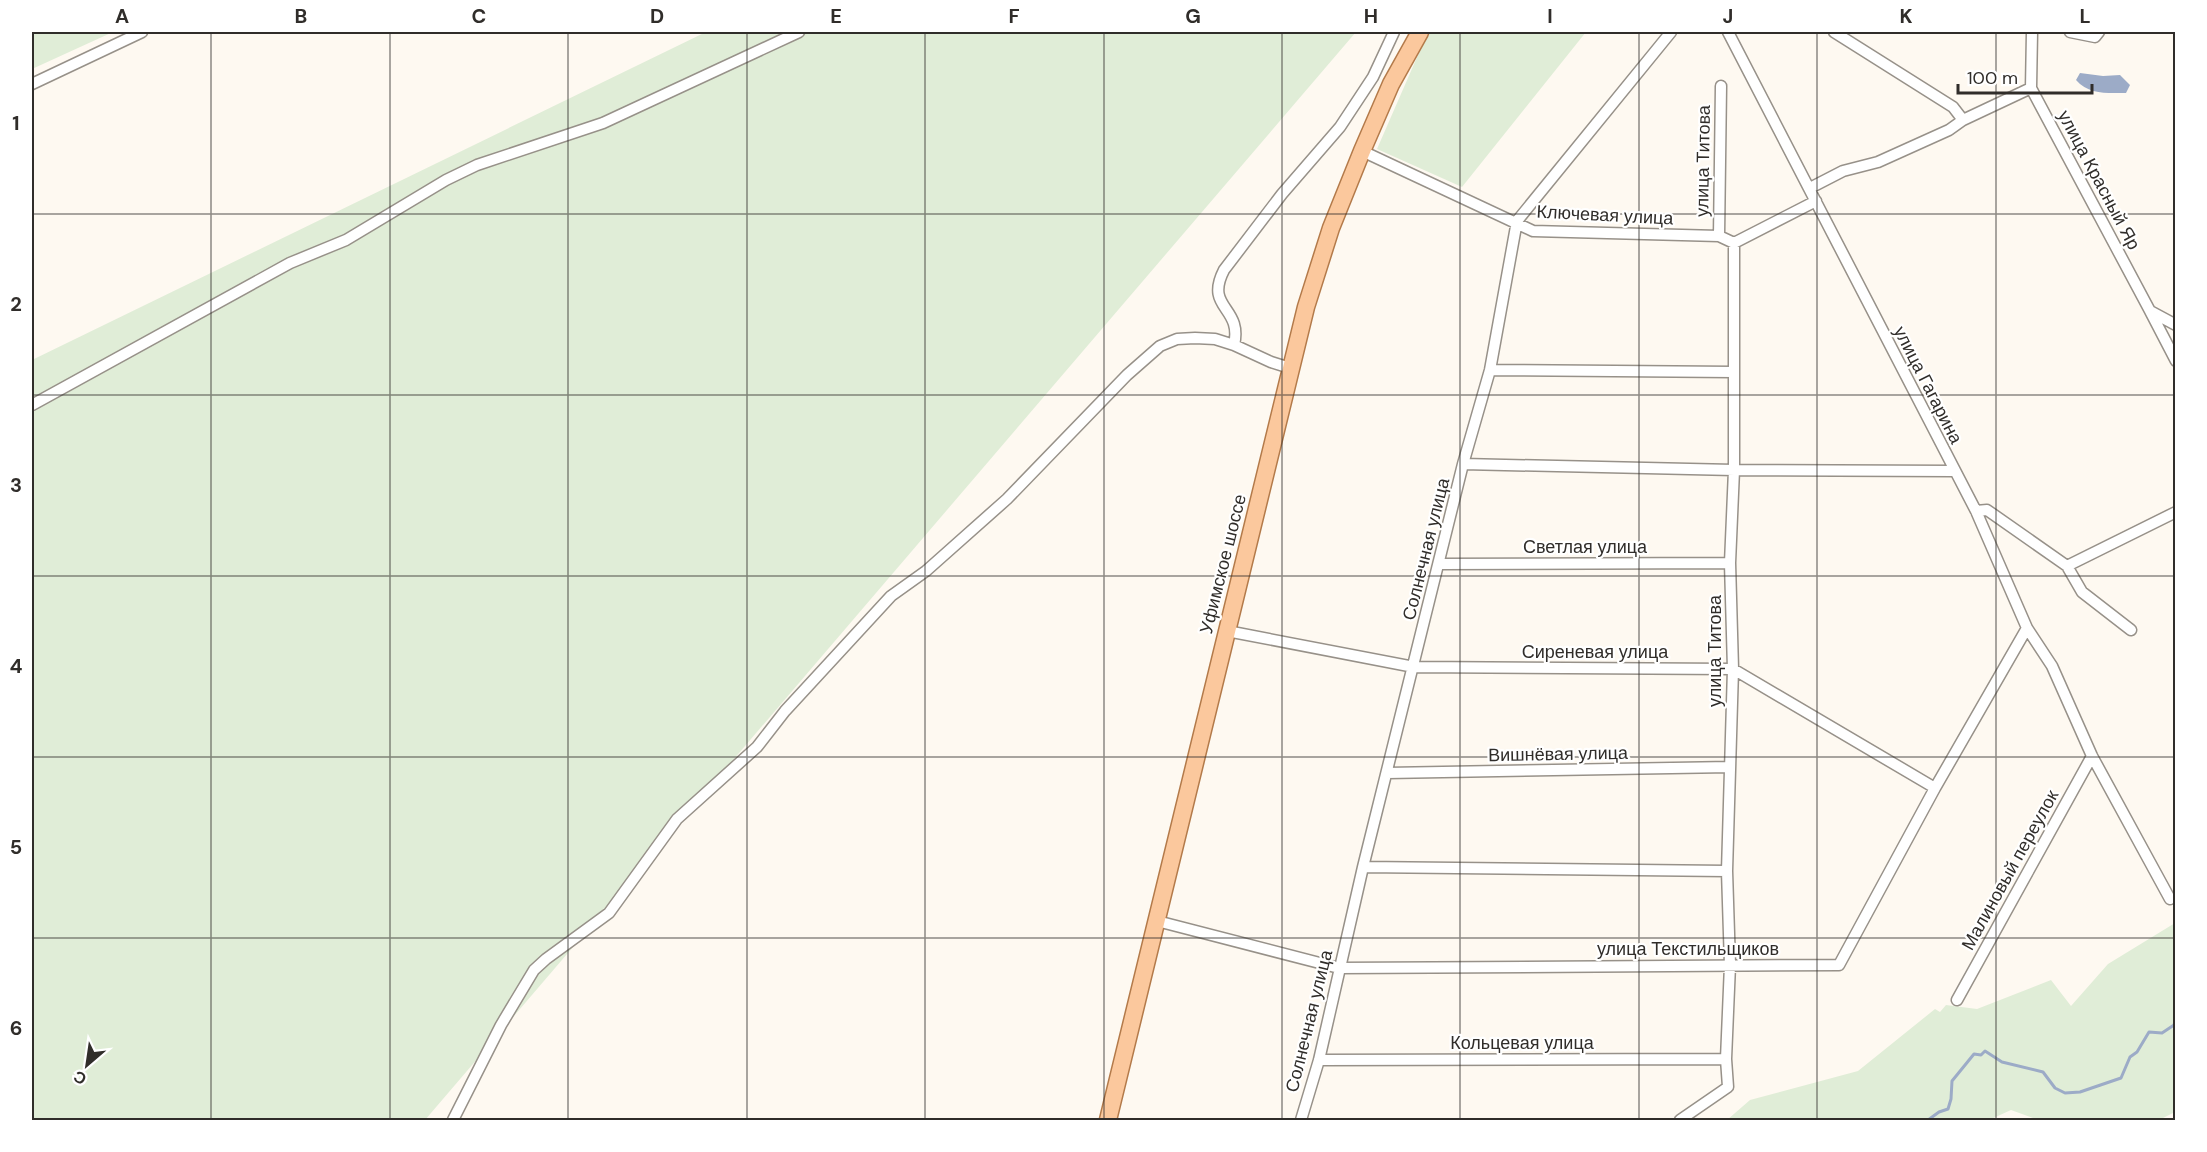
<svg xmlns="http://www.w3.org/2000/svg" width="2207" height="1152" font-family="'DM Sans',sans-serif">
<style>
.green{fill:#e0edd7}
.water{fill:#9cabc7}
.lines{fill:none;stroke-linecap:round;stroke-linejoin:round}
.stream{stroke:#9cabc7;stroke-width:3}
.street-casing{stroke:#979189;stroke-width:13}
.primary-casing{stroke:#b37a4a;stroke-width:19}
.street{stroke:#fff;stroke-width:10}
.primary{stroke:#fbc89d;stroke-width:16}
.grid{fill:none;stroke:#302d2a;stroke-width:1.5;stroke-opacity:0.55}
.labels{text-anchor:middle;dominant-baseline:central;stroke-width:4.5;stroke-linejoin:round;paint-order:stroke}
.street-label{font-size:18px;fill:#302d2a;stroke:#fff}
.neatline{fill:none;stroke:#302d2a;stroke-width:2}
.grid-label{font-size:20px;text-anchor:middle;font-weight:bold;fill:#302d2a}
</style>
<rect width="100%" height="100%" fill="#fef9f1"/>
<path class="green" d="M32,32H113L32,69Z
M706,32H1356L425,1120H32V360Z
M1428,32H1586L1462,187L1377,149Z
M2175,923V1112L2159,1120H2034L2033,1118L2011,1110L1989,1120H1727L1750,1100L1858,1071L1935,1009L1940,1012L1946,1005L1977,1009L2051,980L2071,1006L2108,964Z"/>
<path class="water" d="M2080,73L2103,76L2120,75L2130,85L2126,93C2107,93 2089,95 2076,80Z"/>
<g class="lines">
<path class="stream" d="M1928,1120L1939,1112L1948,1109L1951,1099L1952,1081L1974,1054L1981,1055L1985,1051L2002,1062L2043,1072L2055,1088L2065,1093L2080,1092L2121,1078L2130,1057L2137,1052L2149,1032L2162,1033L2174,1025L2176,1017"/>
<defs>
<path id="street" d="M1728,32L1976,511L2027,628L2052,666L2092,756L2170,899
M1834,32L1953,107L1963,120
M2032,32L2031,88L2150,311L2176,325
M2070,32L2095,37L2099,32
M32,84L142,32
M1362,151L1533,231L1719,236L1734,243L1816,201
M1810,188L1843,171L1878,162L1949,130L1963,120L2031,88
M1719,236L1721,86
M2150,311L2176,361
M1234,345C1243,306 1204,309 1224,270L1282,194L1340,127L1373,77L1394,32
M1490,370L1734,372
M32,405L290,263L346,240L446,180L477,165L603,123L799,32
M1463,464L1734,470L1954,471
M1976,511L1987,510L2067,566L2176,512
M1440,564L1730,563
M2067,566L2082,592L2131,630
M1227,631L1414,667L1733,669L1935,788
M1387,773L1730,767
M1363,867L1727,871
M1157,921L1339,968L1839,965L1935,788L2027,628
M1957,1000L2092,756
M1319,1060L1726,1059
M453,1120L501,1025L534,970L546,959L609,913L677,819L757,747L785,711L891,596L926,571L1007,499L1127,375L1160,346L1177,339L1195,338L1215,339L1234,345L1271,362L1290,368
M1301,1120L1319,1060L1363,867L1463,464L1490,370L1517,221L1671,32
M1680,1120L1728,1087L1726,1059L1730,965L1727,871L1733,669L1730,563L1734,470V243"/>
<path id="primary" d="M1108,1120L1306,307L1331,228L1362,151L1391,84L1420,32"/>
</defs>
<use href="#street" class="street-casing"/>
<use href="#primary" class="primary-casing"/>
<use href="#street" class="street"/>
<use href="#primary" class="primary"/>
</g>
<path class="grid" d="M211,32V1120M390,32V1120M568,32V1120M747,32V1120M925,32V1120M1104,32V1120M1282,32V1120M1460,32V1120M1639,32V1120M1817,32V1120M1996,32V1120M32,214H2176M32,395H2176M32,576H2176M32,757H2176M32,938H2176"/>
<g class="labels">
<g class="street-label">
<text transform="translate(1703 161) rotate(-89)">улица Титова</text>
<text transform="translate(2099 180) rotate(62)">улица Красный Яр</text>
<text transform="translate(1605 215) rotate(3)">Ключевая улица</text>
<text transform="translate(1928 385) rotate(63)">улица Гагарина</text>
<text x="1585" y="547">Светлая улица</text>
<text transform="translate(1426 549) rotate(-76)">Солнечная улица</text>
<text transform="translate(1223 564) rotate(-76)">Уфимское шоссе</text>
<text transform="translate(1715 651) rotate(-90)">улица Титова</text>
<text x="1595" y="652">Сиреневая улица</text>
<text transform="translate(1558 754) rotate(-1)">Вишнёвая улица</text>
<text transform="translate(2010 870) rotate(-61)">Малиновый переулок</text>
<text x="1688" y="949">улица Текстильщиков</text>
<text transform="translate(1309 1021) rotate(-76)">Солнечная улица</text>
<text x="1522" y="1043">Кольцевая улица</text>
</g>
</g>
<rect width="2207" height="1152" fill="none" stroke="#ffffff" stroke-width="66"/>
<g transform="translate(87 1065) rotate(209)" stroke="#ffffff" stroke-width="4.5" paint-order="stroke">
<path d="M0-4.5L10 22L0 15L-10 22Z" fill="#302d2a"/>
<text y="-9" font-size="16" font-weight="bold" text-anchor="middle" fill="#302d2a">С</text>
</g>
<path d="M1958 84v9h134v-9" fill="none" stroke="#302d2a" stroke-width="3"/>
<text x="1967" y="84" font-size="18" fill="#302d2a" stroke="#ffffff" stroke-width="4.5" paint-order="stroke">100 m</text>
<rect x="33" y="33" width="2141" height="1086" class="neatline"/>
<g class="grid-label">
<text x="122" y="23">A</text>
<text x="301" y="23">B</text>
<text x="479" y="23">C</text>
<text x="657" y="23">D</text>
<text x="836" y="23">E</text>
<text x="1014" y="23">F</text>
<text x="1193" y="23">G</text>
<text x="1371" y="23">H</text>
<text x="1550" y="23">I</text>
<text x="1728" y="23">J</text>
<text x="1906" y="23">K</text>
<text x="2085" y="23">L</text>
<text x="16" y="130">1</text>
<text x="16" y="311">2</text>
<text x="16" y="492">3</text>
<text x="16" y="673">4</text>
<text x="16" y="854">5</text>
<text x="16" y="1035">6</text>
</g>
</svg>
